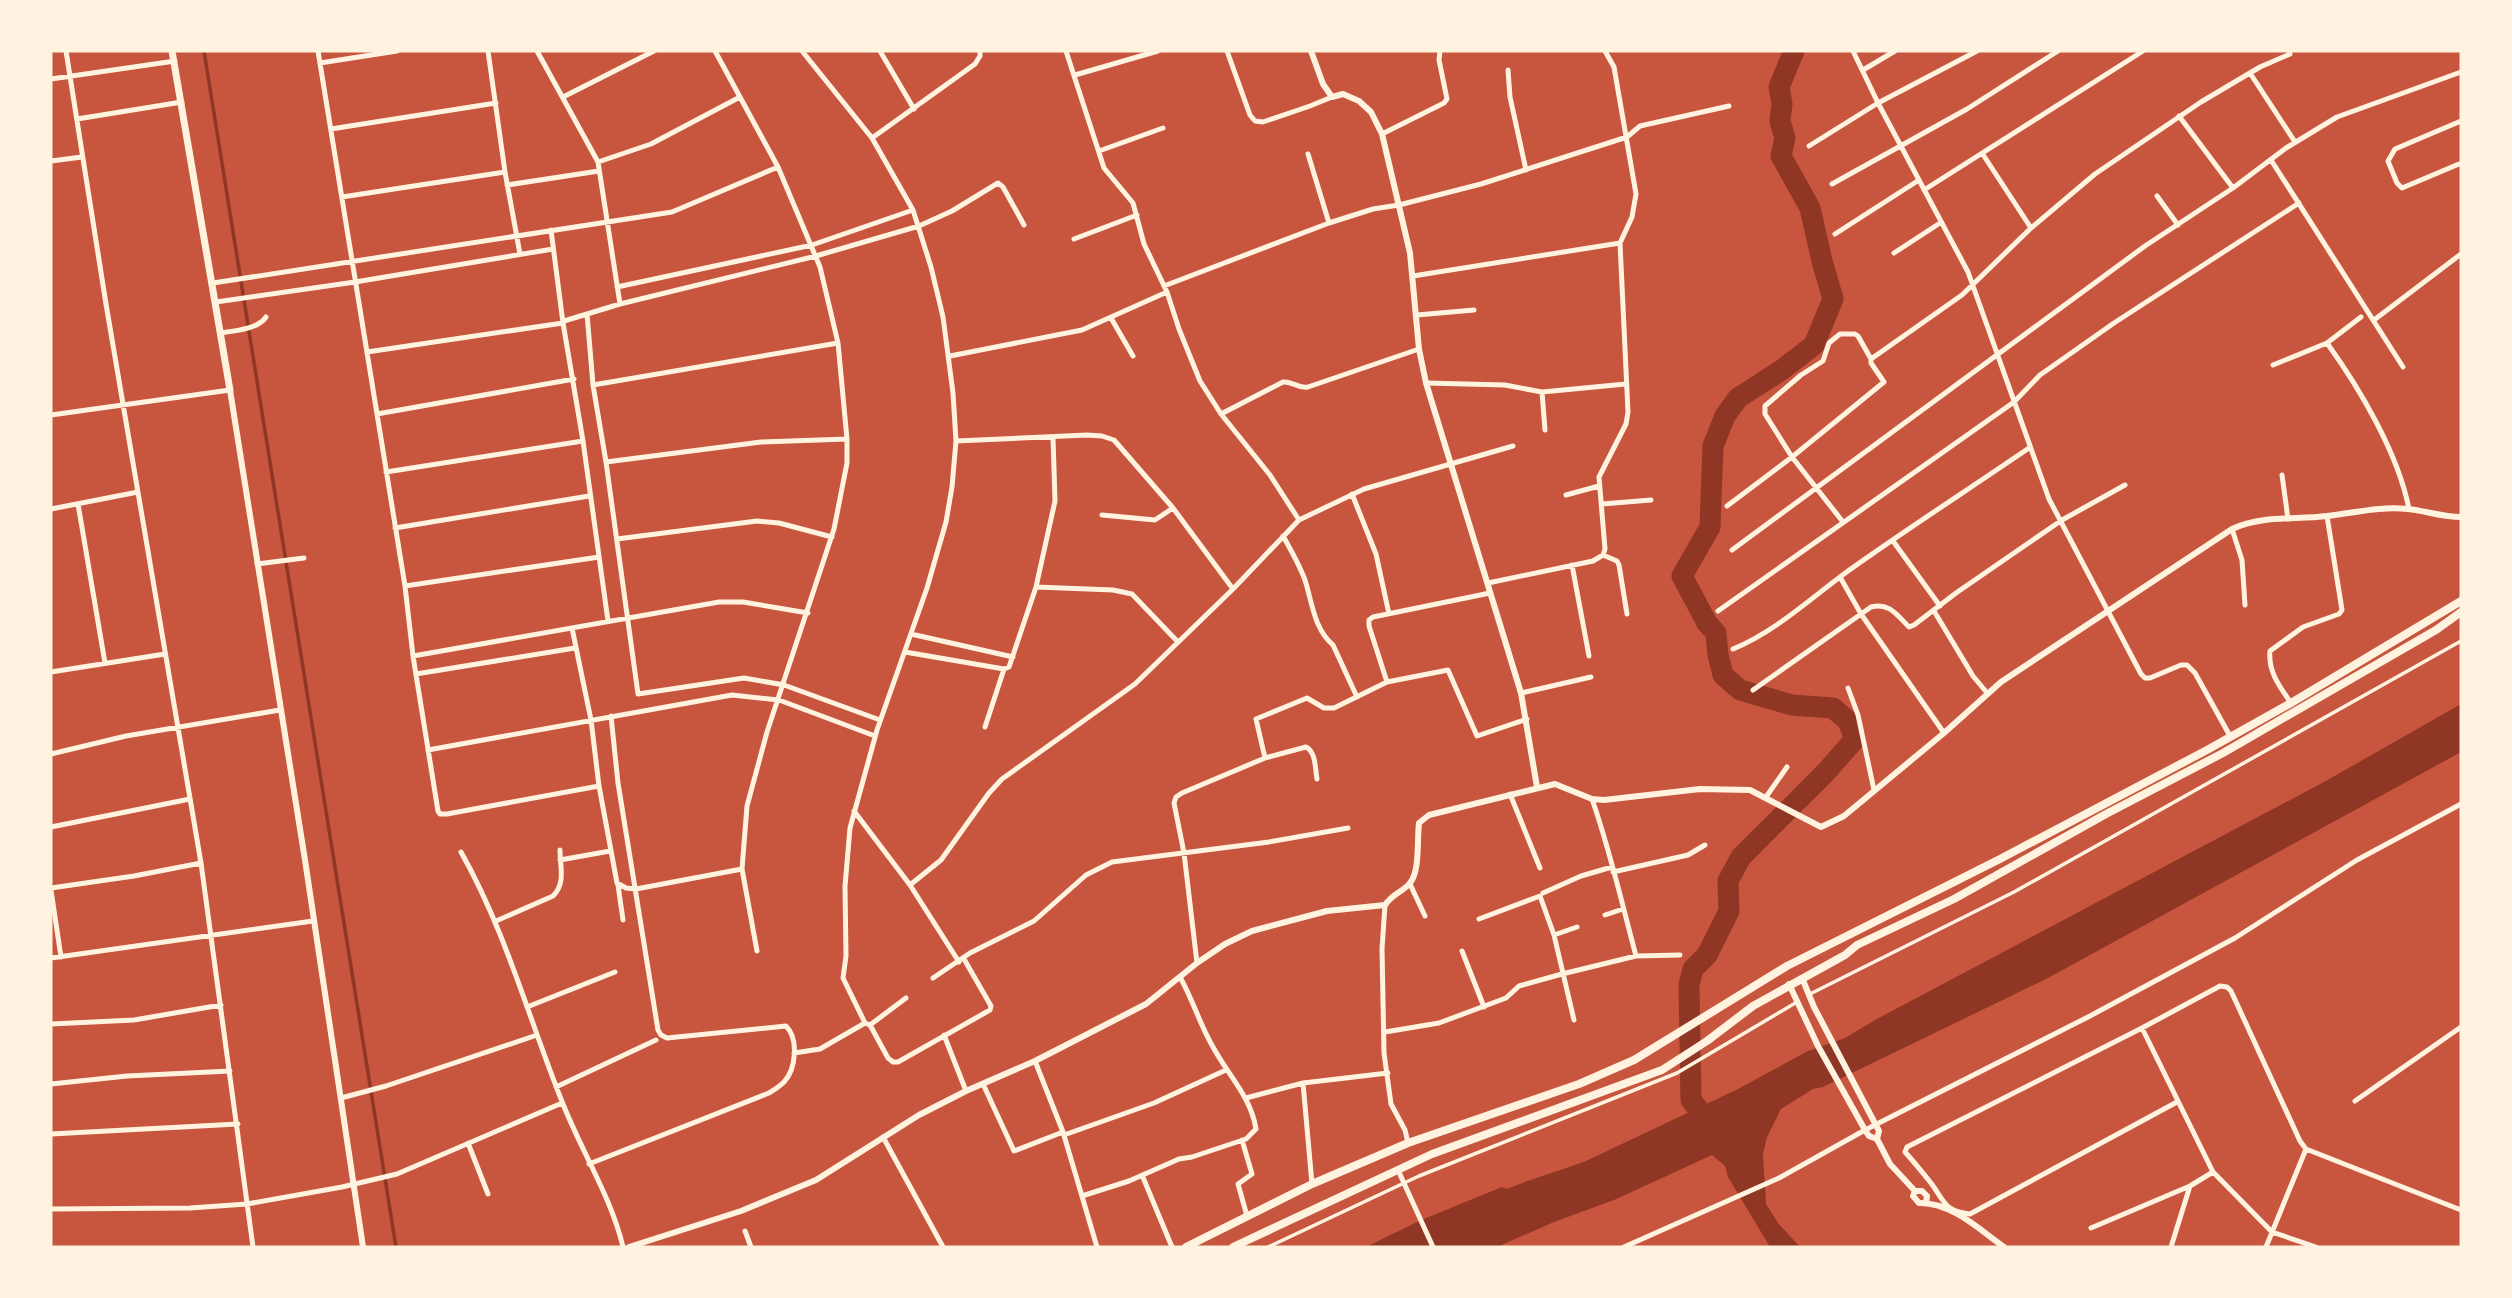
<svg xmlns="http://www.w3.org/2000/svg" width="2512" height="1298" font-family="Figtree,sans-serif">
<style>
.water{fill:#8f3625}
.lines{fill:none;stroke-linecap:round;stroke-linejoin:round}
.stream{stroke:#8f3625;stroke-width:3.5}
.river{stroke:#8f3625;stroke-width:21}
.pedestrian{stroke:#fff3e0;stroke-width:3.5}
.minor{stroke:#fff3e0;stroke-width:5}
.tertiary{stroke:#fff3e0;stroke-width:6}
.secondary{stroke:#fff3e0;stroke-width:7}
.primary{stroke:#fff3e0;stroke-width:8}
</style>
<rect width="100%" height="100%" fill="#c8553d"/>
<path class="water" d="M2461,704V752L2046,979L1823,1087L1813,1089L1781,1109L1767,1137L1763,1154L1766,1204L1778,1223L1800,1247H1770L1728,1177L1725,1166L1712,1155L1614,1200L1554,1222L1497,1247H1366L1419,1221L1502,1187L1507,1189C1533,1178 1560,1171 1586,1161L1738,1089L1808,1051L1845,1038L1875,1020L2324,782Z"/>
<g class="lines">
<path class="stream" d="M204,51L396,1247"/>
<path class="river" d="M1714,1129L1691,1100L1689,985L1693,969L1707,955L1729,911L1728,881L1741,857L1826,772L1855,739L1848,721L1833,708L1792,705L1740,690L1723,675L1718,655L1716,633L1707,623L1682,576L1710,527L1713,446L1725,416L1738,398L1783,369L1814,345L1833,299L1822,261L1810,208L1781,156L1785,138L1780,121L1782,104L1779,87L1794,51"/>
<path class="pedestrian" d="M1810,994L2014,892L2461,641
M1268,1247L1419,1176L1677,1073L1797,1002"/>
<path class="minor" d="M66,51L106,304L201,863L253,1247
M318,51L405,586L413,656L438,811L440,814H447L599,786
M488,51L505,172L520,254
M537,51L598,162L620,304
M715,51L778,167L820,267L838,343L847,439V463L834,529L767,732L747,806L742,869L757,951
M802,51L872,138L913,210L931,267L943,317L953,393L956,441L952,487L946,522L927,588L877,730L850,828L845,886L846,956L843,978L865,1023L870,1025L888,1058L893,1062H898L990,1010L991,1006L964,959
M880,51L914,109
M1066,51L1104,168L1133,203L1144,244L1167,292L1179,329L1200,381L1221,414L1270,475L1299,520
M1227,51L1250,115L1255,121L1263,122L1310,106L1332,97
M1853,51L1878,103L1968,272L2049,499L2141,674L2145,678H2150L2181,665H2187L2195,673L2230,736
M320,63L397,51
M1508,70L1510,97L1526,170
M1863,70L1895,51
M2250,73L2295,142
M1075,75L1158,51
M51,79L175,61
M563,97L654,51
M2179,116L2233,188
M77,119L182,102
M331,129L496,103
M1382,134L1444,103L1447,99L1439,60L1440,51
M872,138L975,64L980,56V51
M1809,146L1878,103L1977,51
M1099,151L1163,128
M1982,153L2031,228
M1308,154L1329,223
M2271,160L2403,367
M51,161L82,157
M598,162L651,144L740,97
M2459,164L2402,188L2397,183L2388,161L2395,149L2461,121
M1832,184L1967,109L2058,51
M507,185L599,171
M1924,190L2143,51
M2157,196L2178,225
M342,197L505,172
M551,230L563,323
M1835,234L1919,180
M1074,239L1137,215
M1894,253L1940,223
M1413,276L1620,243
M213,283L672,212L778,167
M1164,286L1329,223L1373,209L1399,205L1481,184L1627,137L1640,126L1729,106
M617,287L812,245L913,210
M216,302L355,282L553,249
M587,314L593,385L606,462L638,694L744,678L784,685L880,720
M1417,315L1474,310
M1111,318L1133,356
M2374,320L2461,254
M564,321L620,304L816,256L919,226L952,211L998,183L1003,187L1024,225
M563,323L583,441L608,621
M220,333C235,331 258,329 266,317
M2327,343L2361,317
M367,352L563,323
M950,356L1082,330L1167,292
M2273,365L2327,343C2360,389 2398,453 2409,509
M1426,383L1505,385L1542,392L1626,384
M593,385L838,343
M1542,392L1545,430
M377,414L574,379
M1221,414L1283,382C1293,381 1298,389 1308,387L1419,349
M51,415L230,390
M956,441L1087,435L1102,436L1114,440L1173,508L1233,589
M606,462L761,442L847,439
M386,472L583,441
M2282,475L2288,519
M1352,494L1376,554L1389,614
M1566,495L1599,486
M78,504L105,663
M1602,504L1651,500
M1727,506L1792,457L1884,382L1871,363V359L1962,295L2031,228L2095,174L2201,102L2260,67L2290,54
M51,509L138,492
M1102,515L1155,520L1173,508
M1843,522L1792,457L1765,414V406L1801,375L1823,361L1829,343L1840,334H1855L1858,336L1871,359
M395,528L589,496
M2232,529L2242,560L2245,605
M1283,536C1291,550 1299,564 1305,580C1312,602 1314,629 1333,645L1357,697
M617,539L757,521L779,523L832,537
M1893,541L1940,606
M1732,550L2145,246L2233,188L2286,148L2337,117L2461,72
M1603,555L1617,561L1619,565L1627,614
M257,564L304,558
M1572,565L1589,656
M1840,577L1861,614L1944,733
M1488,583L1593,561L1603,555L1605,549L1599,477L1626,424L1628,412L1620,243L1632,217L1636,194L1614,67L1605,51
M405,586L599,557
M1036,587L1113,590L1132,594L1177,641
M1718,611L2014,402L2040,375L2114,323L2299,203
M1934,611L1973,676L1988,694
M572,628L591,720L599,786L617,883L626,888L636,889L742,869
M911,634L1013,657
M1733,649C1775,632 1811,598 1848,571C1907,529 1969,489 2029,448
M905,652L1004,669
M413,656L719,602H743L808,613
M51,672L165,654
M416,674L575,648
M1387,682L1369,626V620L1373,617L1490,593
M1848,688L1858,715L1874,790
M1753,690L1871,607C1889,602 1897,615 1909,627L1914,625L1956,593L2062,520L2125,485
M1521,693L1591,677
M2291,703C2280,687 2268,672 2270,651L2303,627L2339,614L2342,610L2327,516
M985,727L1004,669L1009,667L1036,587L1055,501L1053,438
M428,750L732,695L779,700L875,736
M51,754L126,736L280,710
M1265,758L1306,747C1316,752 1315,768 1317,779
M1510,794L1540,868
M1766,797L1787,767
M1592,799C1610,850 1622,904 1636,956
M854,811L910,885L941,860L989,793L1002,779L1135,684L1233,589L1299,520L1364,489L1513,446
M51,827L190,799
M461,852C505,930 528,1016 561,1099C580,1149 611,1196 623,1247
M560,860L610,851
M1613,872L1688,855L1705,845
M1410,884L1425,916
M618,885L623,920
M910,885L959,962
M51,888L134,876L201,863
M51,890L61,957
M1543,893L1581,876L1612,867
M1385,905L1382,949L1384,1053L1391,1104L1405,1130L1408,1143
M1605,915L1623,909
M1479,919L1540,896L1554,935L1574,1020
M496,921L553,896C566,883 560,867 560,850
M1554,935L1577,927
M1462,951L1484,1007
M51,958L313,921
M1197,963L1184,853L1174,803L1176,797L1182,793L1265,758L1256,719L1307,698L1324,708H1334L1387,682L1448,670L1477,736L1527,719
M933,978L970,953L1034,921L1086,875L1112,862L1269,842L1348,828
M527,1007L615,972
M51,1024L134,1020L221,1005
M870,1025L906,998
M2142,1028L2213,1172L2272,1232L2316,1247
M1385,1032L1439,1023L1506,998L1519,986L1562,974L1636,956L1680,955
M944,1035L966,1091
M794,1053L820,1049L865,1023
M1035,1061L1063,1132L1097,1247
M1303,1083L1312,1184
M51,1084L127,1076L230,1071
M983,1084L1014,1151L1063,1132
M556,1087L656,1040
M341,1098L386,1086L537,1035
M1246,1098L1303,1083L1388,1073
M2355,1101L2461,1027
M2177,1102L1970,1214C1944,1211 1945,1202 1931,1183C1923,1173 1914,1162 1905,1152L1907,1147L2142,1028L2220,986L2227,987L2231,991L2300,1141L2306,1149L2461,1210
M51,1134L238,1124
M1064,1135L1154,1103L1226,1070
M883,1137L943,1247
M1242,1140L1252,1174L1238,1184L1247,1216
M468,1143L488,1194
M589,1164L769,1093C774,1090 780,1086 784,1082C796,1069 799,1039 786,1026L667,1038L661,1035L658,1030L618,783L611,716
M1398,1170L1433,1247
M1142,1175L1172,1247
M1082,1196L1129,1181L1179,1159L1192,1157L1246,1139L1256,1129C1251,1097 1228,1075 1213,1047C1200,1025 1193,1000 1180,977
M51,1209L190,1208L247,1204L342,1187L397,1174L562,1103
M2091,1228L2190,1186L2213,1172
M745,1231L751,1247
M1624,1247L1779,1178L1865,1130L2090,1016L2235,938L2357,860L2461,804
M2171,1247L2190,1186
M2266,1247L2306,1149"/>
<path class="tertiary" d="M1311,51L1323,84L1332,97L1343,94L1359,101L1371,112L1382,134L1410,253L1419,349L1426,383L1521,693L1537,787
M230,390L305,860L363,1247
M1802,978L1814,1007L1879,1131L1877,1139
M1789,984L1818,1046L1865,1130L1869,1136L1877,1139L1890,1164L1915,1191H1922L1927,1196L1926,1203
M1915,1191L1913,1196L1919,1203C1951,1202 1980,1230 2004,1247
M629,1247L741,1211L816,1180L919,1115L966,1091L1035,1061L1146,1004L1197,963L1225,944L1252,931L1327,911L1385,905C1393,893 1403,892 1410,883C1420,872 1417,838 1419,823L1429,815L1555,784L1592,799L1604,800L1700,789L1750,790L1821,827L1844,816L1944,733L2001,682L2232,529C2262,515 2295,520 2327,516C2354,513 2380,506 2408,509C2426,511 2443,517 2461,517"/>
<path class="secondary" d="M172,51L230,390"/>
<path class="primary" d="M1186,1247L1312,1184L1408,1143L1579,1084L1634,1060L1787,966L2000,859L2207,750L2291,703L2461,601
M1233,1247L1432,1154L1662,1070L1707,1041L1753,1006L1845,955L1857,945L1954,899L2106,814L2223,753L2436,630L2461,612"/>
</g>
<rect width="2512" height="1298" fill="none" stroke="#fff3e0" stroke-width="105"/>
</svg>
